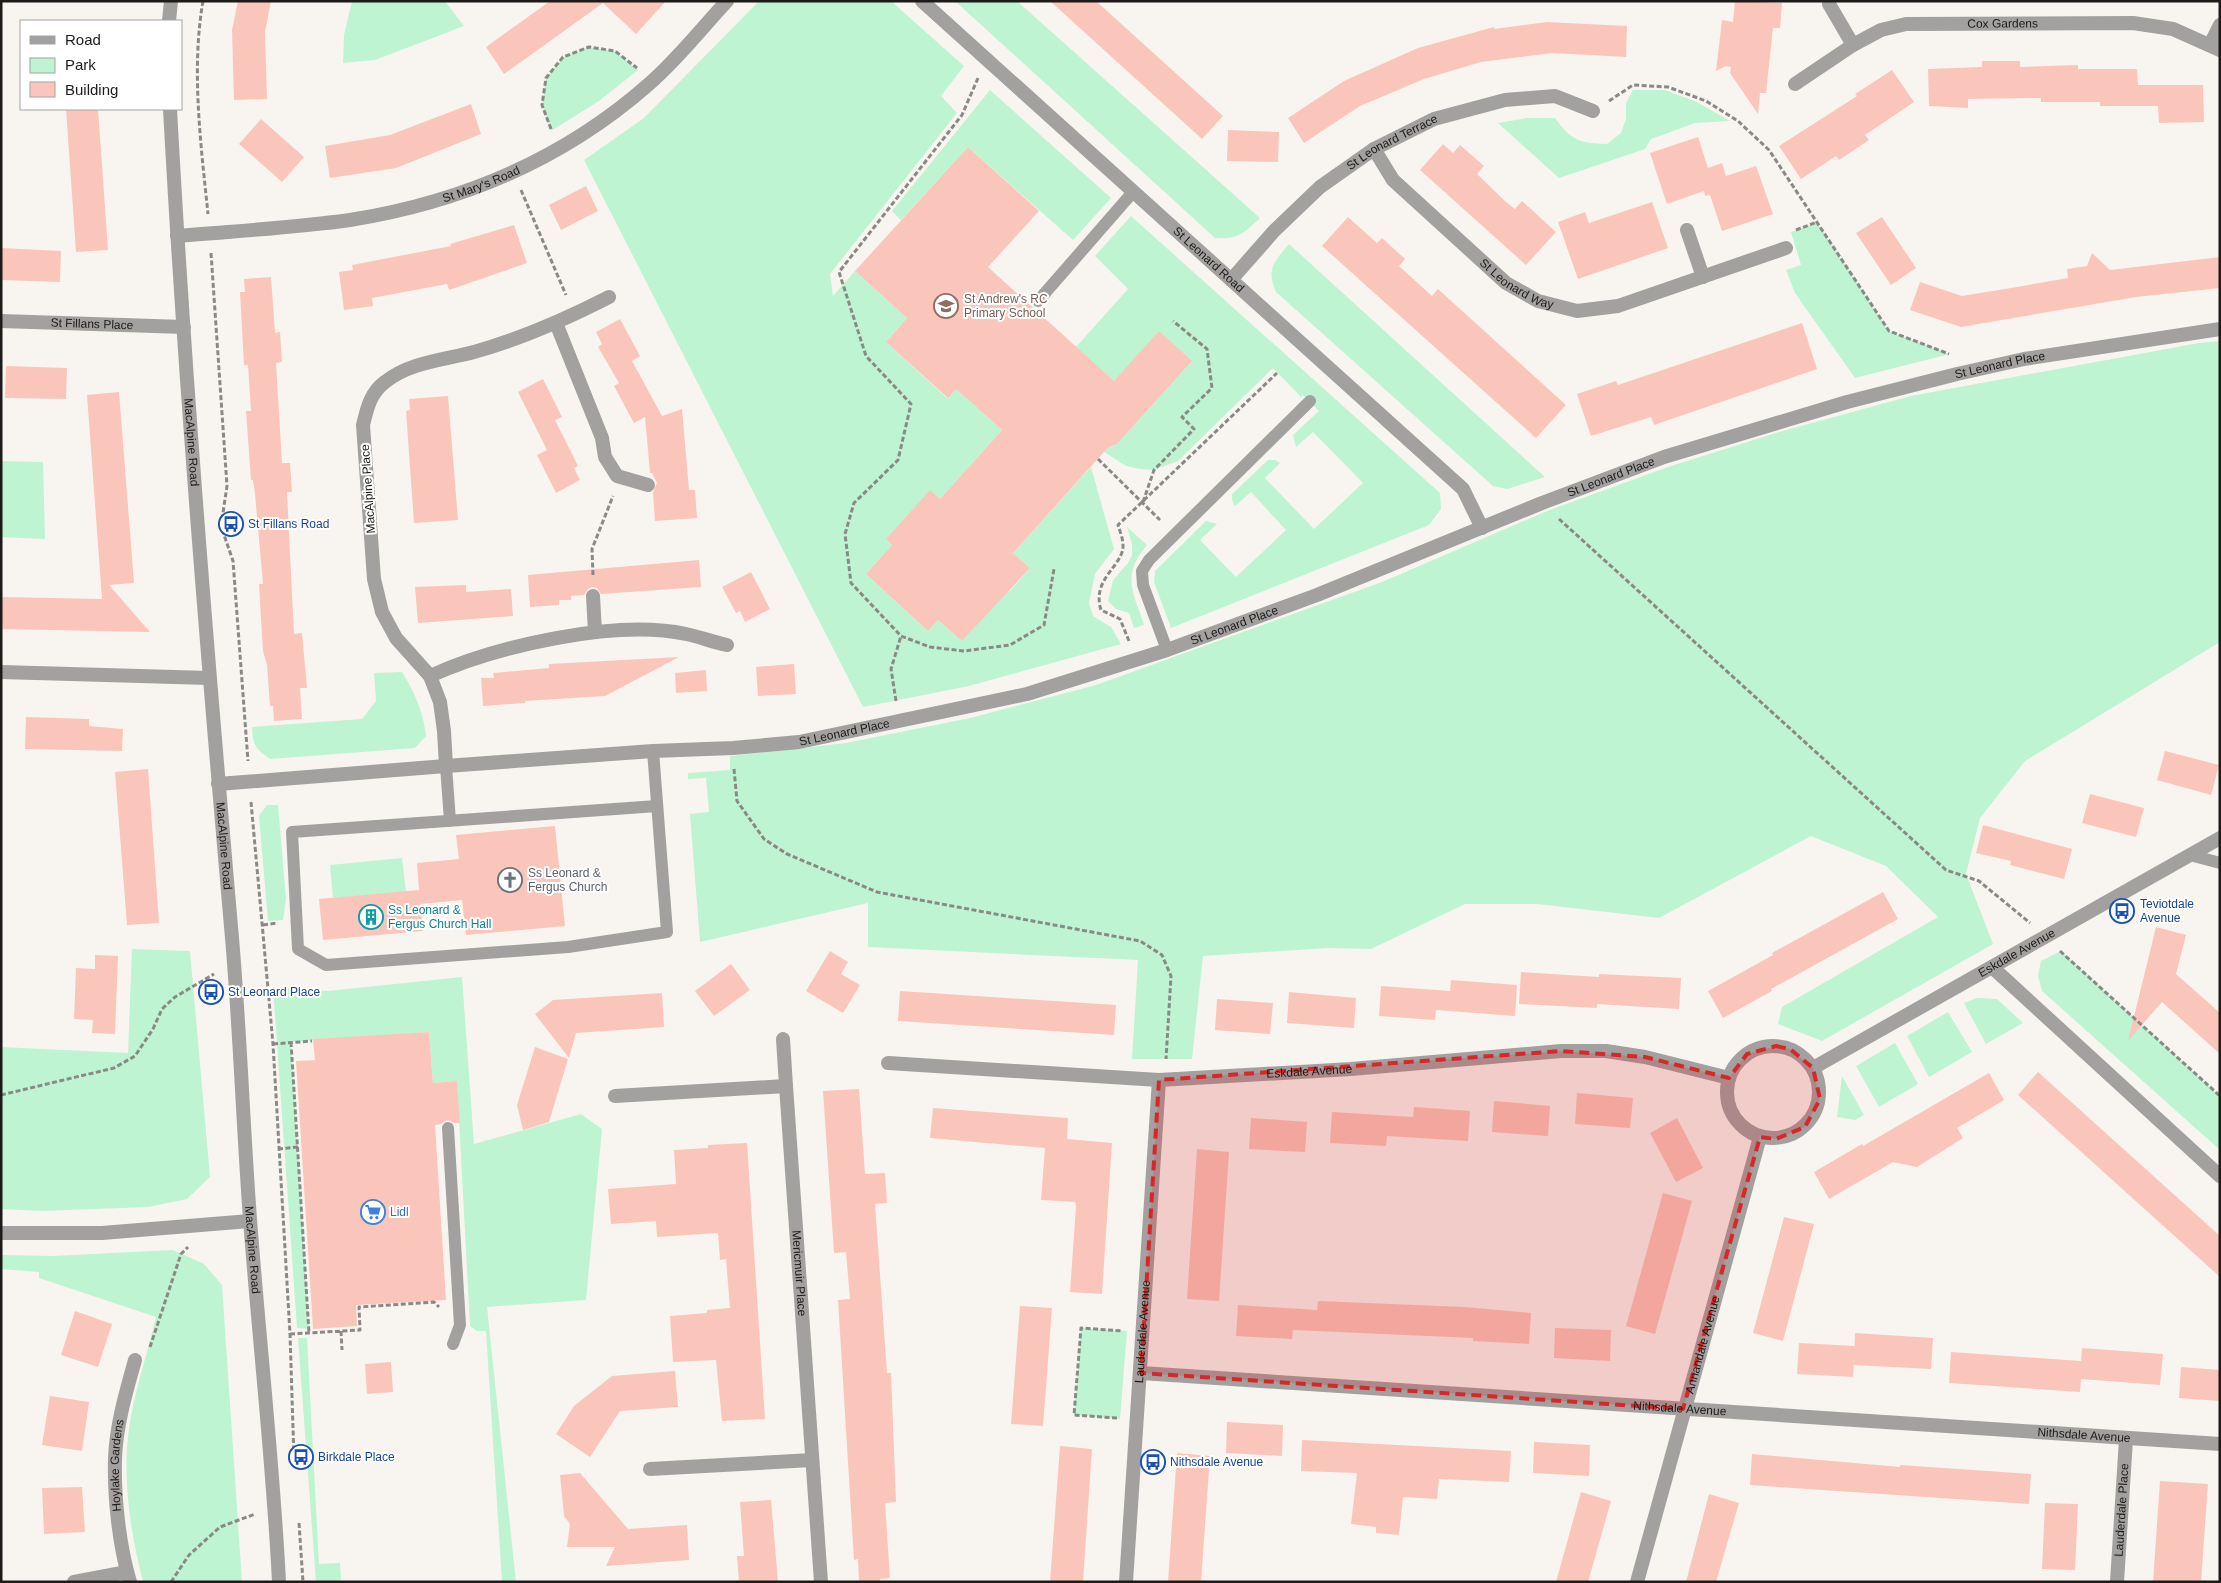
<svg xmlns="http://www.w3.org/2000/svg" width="2221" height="1583" font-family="Arial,sans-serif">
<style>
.green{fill:#bef4d1}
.building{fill:#fac6bb}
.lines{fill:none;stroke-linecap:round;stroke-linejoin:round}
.path{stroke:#8b8986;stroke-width:3;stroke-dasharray:5 2.5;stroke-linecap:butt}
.service{stroke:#a3a0a0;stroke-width:12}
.minor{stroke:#a3a0a0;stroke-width:14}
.tertiary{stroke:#a3a0a0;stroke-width:14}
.marked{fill:#d62828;fill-opacity:0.2;stroke:#d62828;stroke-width:4;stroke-dasharray:10 6;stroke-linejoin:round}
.labels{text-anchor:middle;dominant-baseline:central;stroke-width:4;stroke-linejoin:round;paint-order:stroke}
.street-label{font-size:12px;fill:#1c1b19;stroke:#fff}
.education-label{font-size:12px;fill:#785e54;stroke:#fff;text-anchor:start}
.transit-label{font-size:12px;fill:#164399;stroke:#fff;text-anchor:start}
.worship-label{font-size:12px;fill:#5b616d;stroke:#fff;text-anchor:start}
.culture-label{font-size:12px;fill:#0d838f;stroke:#fff;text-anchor:start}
.shop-label{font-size:12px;fill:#366cbe;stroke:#fff;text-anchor:start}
</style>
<rect width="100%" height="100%" fill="#f8f5f0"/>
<path class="green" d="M352,1H445L464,26L375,60L343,63L344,35Z
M759,1H891L964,66L941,96L957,113L830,274L833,296L855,271L907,318L886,342L947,398L956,389L1002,430L940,499L930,491L886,539L892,545L866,574L928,631L938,620L962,641L983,618L990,576L1009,592L1030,568L1013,553L1091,467L1114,549L1095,574L1089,603L1093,616L1111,627L1121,644L969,686L863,707L584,160L644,118Z
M955,1H1017L1260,218C1244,233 1238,240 1215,238Z
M588,47L615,51L638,70L599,101L551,131L542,105L546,78L563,57Z
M990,90L1111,198L1073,240L968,147L901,220L892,211Z
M1633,90H1665L1697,102L1730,121L1695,123L1651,139L1645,149L1559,178L1498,123L1527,118H1555C1572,141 1579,143 1607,144L1621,133L1626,119V103Z
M1131,216L1440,493L1441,509L1429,525L1171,628L1154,582L1155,571L1206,521L1217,524L1200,540L1236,577L1286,530L1251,492L1235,506L1232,500V494L1268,460H1275L1280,463L1265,478L1314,529L1363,483L1313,432L1296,447L1293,435L1319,411L1303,395L1301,397L1273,368L1178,461L1154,470L1140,469L1126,466L1104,452L1109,447L1117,444L1192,361L1114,381L1076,347L1128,289L1095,256Z
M1817,222L1889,331L1950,354L1855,378L1795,293L1786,270L1801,265L1791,232Z
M1289,244L1545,477L1507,489L1493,486L1276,292C1266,269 1274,262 1289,244Z
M2220,341V642L2025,761L1980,818L1966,874L1993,944L1822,1041L1778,1024L1782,1007L1938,917L1886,866L1811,836L1659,918L1537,904H1465L1371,949L1328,948L1203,956L1192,1059H1132L1138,960L868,947V903L700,942L690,814L709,812L706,778L688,779V773L730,770V756L846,743L970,718L1096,685L1382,582L1547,511L1668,467L1779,432L1911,396L2199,343Z
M1,461L43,462L45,539L1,537Z
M1127,527L1147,545C1121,576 1133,591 1144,625L1134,628L1129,613L1116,609L1108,601L1113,580L1128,563L1132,555V544Z
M402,672C415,693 423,711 426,736L415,748L270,759C255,749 253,745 252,727L362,719L376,701L374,673Z
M267,805H278L286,899L283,920L268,921L259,816Z
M402,858L406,892L333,898L330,865Z
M132,949L190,951L210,1177L187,1199L148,1207L42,1211L1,1209V1047L128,1053Z
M2061,951L2220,1096V1150L2042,991L2038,976L2041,961Z
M462,977L474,1144L581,1114L602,1129L586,1300L487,1307L516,1582H502L486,1331H477L470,1326L457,1081L433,1083L429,1032L291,1042L309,1329L297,1328L273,987L328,991Z
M1977,998L1997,999L2023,1023L1986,1044L1964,1003Z
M1948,1012L1972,1052L1929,1077L1907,1036Z
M1895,1043L1918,1084L1879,1107L1856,1066Z
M1842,1076L1864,1115L1855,1120L1837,1117Z
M173,1250L204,1264L222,1285L242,1582H143C131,1534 123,1486 128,1437C132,1398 147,1356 156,1317L39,1278V1272L1,1269V1255L53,1256Z
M1081,1328L1127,1331L1120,1419L1074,1415Z
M298,1338H307L319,1564L340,1563L341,1579L338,1582H316Z"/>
<path class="building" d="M238,1H271L265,32L267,99L234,100L232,30Z
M550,1H666L636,34L603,3L504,74L486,47Z
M1050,1H1096L1223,116L1202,139Z
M1735,1L1782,3L1780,28H1773L1766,93H1760L1758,114L1730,73L1731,67L1726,66L1716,71L1722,20L1733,22Z
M1547,22L1627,26L1626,57L1552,53L1481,62L1424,79L1360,106L1304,143L1288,118L1344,81L1418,48L1494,27V29Z
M1982,61H2020V67L2078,65V69H2137L2138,85H2203L2204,122L2159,123L2158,106H2100V102H2041V98L1968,99V108L1929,106L1928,69L1982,67Z
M1892,70L1914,102L1865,135L1869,140L1839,160L1836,156L1801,179L1779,146L1857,96L1855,94Z
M471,104L481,134L396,168L330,178L325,146L390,135Z
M66,109H98L108,250L76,252Z
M261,119L304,157L282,182L239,144Z
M1228,130L1279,132L1278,162L1227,161Z
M1698,137L1708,168L1722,163L1726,176L1756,166L1773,214L1722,231L1710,195L1705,196L1704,191L1667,204L1650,153Z
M1443,144L1453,153L1460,145L1484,166L1477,174L1506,202L1515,209L1522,201L1556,232L1526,265L1420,170Z
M968,147L1039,211L988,267L1114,381L1159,331L1192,361L1117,444L1109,447L1104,452L1013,553L1030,568L962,641L938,620L928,631L866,574L892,545L886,539L930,490L940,499L1002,430L956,389L948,398L886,342L907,318L855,271Z
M586,186L598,211L561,230L549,205Z
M1652,202L1668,248L1578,279L1558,222L1585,212L1589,223Z
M1348,217L1377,243L1382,238L1405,259L1399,266L1432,296L1438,289L1566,405L1536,438L1322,246Z
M1882,217L1916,268L1891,285L1856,233Z
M514,225L527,263L449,290L447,284L372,298L373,306L344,310L339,272L353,270L352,265L451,246L450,244Z
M1,248L61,251L60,282L1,280Z
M2092,253L2110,270L2220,257V288L2136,297L1961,327L1910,310L1920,282L1962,296L2017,287L2068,278L2067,269L2087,266Z
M271,277L275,333L280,332L282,362L276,363L282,463H290L292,492H287L294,634L302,633L307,688H300L302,719L274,721L273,706H270L267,665L263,651L259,584H263L255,494L253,480H251L246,411H251L248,365H244L240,292H245L244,279Z
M620,319L640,356L632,361L662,416L682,409L689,490H695L697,518L655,521L653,492L657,483L652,473H650L645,417L634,423L614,386L619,383L598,347L602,344L596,332Z
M1802,323L1817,369L1654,425L1651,417L1591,436L1577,394L1616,381L1618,385Z
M6,366L67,368L66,399L5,398Z
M543,379L562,417L555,420L578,466L574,468L580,480L556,493L537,455L547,450L518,392Z
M119,392L134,583L109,585L150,632L1,629V597L102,599L87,395Z
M448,396L458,520L414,523L406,411L410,410L409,399Z
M699,560L701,587L601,594L597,588L592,587L588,589L584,595L571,596V600H559V605L530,607L528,575Z
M751,572L770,609L745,622L740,611L736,613L722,587Z
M466,585V592L511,589L513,616L418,623L415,587Z
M679,657L605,696L525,701V703L483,706L481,678H494L493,673L549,668V664Z
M794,664L796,694L758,696L756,667Z
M706,670L707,691L676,693L675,673Z
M26,717L89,719V726L123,729L122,751L25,749Z
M2165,751L2219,765L2211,795L2157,780Z
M148,769L159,923L127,925L115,772Z
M2090,794L2144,808L2136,837L2082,823Z
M1983,825L2072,849L2064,879L2010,865L2011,861L1976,853Z
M555,826L565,926L466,935L462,900L420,904L417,863L459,859L456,835Z
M419,890L423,931L323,940L319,899Z
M1883,892L1898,919L1771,989L1772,991L1723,1018L1708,991L1773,955L1772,953Z
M2156,927L2186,935L2176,974L2220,1013V1054L2162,1002L2128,1041Z
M830,951L848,962L841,974L860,985L843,1013L806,991Z
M95,955L118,956L115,1034L92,1033L93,1020L74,1019L76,968L95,969Z
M731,964L750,990L714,1016L695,991Z
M1521,972L1599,977V974L1681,978L1679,1009L1597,1004V1008L1519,1004Z
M1451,980L1517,985L1515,1016L1436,1010L1435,1020L1379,1016L1381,986L1450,991Z
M900,991L1116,1005L1114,1035L898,1021Z
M1289,992L1356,998L1354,1028L1287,1023Z
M662,993L664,1027L576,1033L569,1058L535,1014L553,1000Z
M1217,999L1273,1003L1270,1034L1215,1030Z
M429,1032L433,1083L457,1081L460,1123H455L447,1120L441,1124L435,1125L446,1300L356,1305L357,1326L313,1329L296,1061L315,1060L313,1039Z
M535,1047L568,1059L549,1122L523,1130L517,1105Z
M2038,1072L2220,1236V1277L2018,1095Z
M1989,1073L2004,1100L1957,1128L1963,1138L1917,1167L1893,1162L1829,1199L1814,1172L1862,1144L1863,1146Z
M859,1089L865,1174L885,1173L887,1203L875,1204L887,1373H891L896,1502L885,1503L890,1578L880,1579V1582H859L858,1559L854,1560L838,1300L850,1299L846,1252L834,1253L823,1091Z
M1577,1093L1633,1098L1630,1128L1575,1124Z
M1494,1101L1550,1106L1548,1136L1492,1132Z
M1414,1107L1470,1111L1468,1141L1387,1136L1386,1146L1330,1143L1332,1112L1413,1117Z
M933,1108L1068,1118L1067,1139L1112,1143L1102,1294L1070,1292L1076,1206L1075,1202L1041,1200L1045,1148L930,1138Z
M1251,1118L1307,1122L1305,1152L1249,1149Z
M1677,1118L1703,1168L1676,1182L1650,1133Z
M747,1143L765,1419L722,1421L716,1360L673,1362L670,1316L707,1313V1310L730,1308L726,1259L720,1260L718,1233L657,1237L656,1221L611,1224L608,1189L676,1184L674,1150L708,1148V1145Z
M1197,1149L1229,1152L1219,1301L1187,1299Z
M1663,1193L1692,1201L1655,1334L1626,1326Z
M1784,1217L1814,1224L1783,1341L1753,1333Z
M1318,1301L1464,1307L1531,1313L1529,1344L1473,1341V1338L1293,1330L1292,1339L1236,1336L1238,1305L1317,1310Z
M1020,1306L1052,1308L1043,1426L1011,1424Z
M75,1311L112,1324L98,1367L61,1355Z
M1555,1328L1611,1330L1610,1361L1554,1358Z
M1855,1333L1933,1338L1931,1369L1854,1365Z
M1799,1343L1855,1346L1853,1377L1797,1374Z
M2082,1348L2163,1354L2160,1385L2081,1379L2080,1392L1949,1383L1951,1352L2081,1361Z
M391,1362L393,1392L367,1394L365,1364Z
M2181,1367L2220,1370V1401L2179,1398Z
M675,1371L678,1407L620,1411L590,1457L556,1434L574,1406L612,1376Z
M50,1396L89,1402L82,1451L42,1445Z
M1227,1422L1283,1425L1282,1456L1226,1453Z
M1302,1440L1511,1451L1509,1482L1439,1479L1437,1499L1403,1497L1399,1535L1376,1533V1527L1351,1524L1357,1473L1301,1471Z
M1534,1442L1590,1445L1589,1476L1533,1473Z
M1060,1446L1092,1449L1083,1582H1050Z
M1177,1453L1210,1456L1201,1582H1168Z
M1752,1454L1900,1467V1465L2031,1474L2029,1504L1750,1485Z
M580,1473L628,1529L687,1525L689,1560L606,1566L615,1547H567L570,1524L564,1516L560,1475Z
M2160,1481L2208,1484L2201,1582H2153Z
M82,1487L85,1532L44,1534L42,1488Z
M1581,1492L1611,1501L1588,1582H1556Z
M1709,1494L1739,1503L1716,1582H1686Z
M771,1500L778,1582H739L737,1556H744L740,1502Z
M2045,1503L2078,1504L2075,1570L2042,1569Z"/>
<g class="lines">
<path class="path" d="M203,1C191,70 201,146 208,214
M978,78L962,115L839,272L866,356L911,404L898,460L854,503L845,534L851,583L901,636L930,647L964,651L1010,645L1044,625L1054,569
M1609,101L1633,85L1668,87L1706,101L1738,121L1769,150L1889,331L1949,354
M551,129L542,105L546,78L563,57L589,47L615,51L637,68
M521,190L566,295
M1796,230L1817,222
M211,253L227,486L221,526L233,561L248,761
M1098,459L1160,520
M1143,502L1154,470L1194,429L1182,417L1212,388L1207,349L1173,321
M1559,519L1946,870L1979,881L2030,923
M593,575L592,549L613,496
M1129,641L1120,619L1101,610C1091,578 1124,566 1123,545C1123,539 1120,531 1118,525L1277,373
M896,701L891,669L901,636
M734,769L737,801L764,839L787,854L877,892L1140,941L1162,955L1171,976L1166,1059
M251,802L273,1044L290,1334L294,1459
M263,925L278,923
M2060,951L2220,1096
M291,1042L309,1333
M273,1044L312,1041
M1,1095L114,1068L135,1056L153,1029L162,1009L175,997L214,974
M278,1149L298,1147
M341,1331L342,1350
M290,1334L360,1330L359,1307L434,1302L439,1307
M150,1347L181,1254L188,1247
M1117,1418L1074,1415L1081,1328L1123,1331
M299,1523L303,1582
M171,1582L189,1555L220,1527L255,1514"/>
<path class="service" d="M1038,301L1133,192
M1167,650L1143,585L1142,571L1149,560L1310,401
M653,751L667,932L568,947L326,965L298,949L292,832L657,806
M446,766L450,821
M2190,855L2220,863
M448,1128L460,1325L453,1344"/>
<g class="minor">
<path id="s1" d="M922,1L1463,489L1482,528"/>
<path d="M1829,4L1853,45"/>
<path d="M2210,45L2220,25"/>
<path id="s2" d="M1795,84L1853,45L1881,30L1906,24L2133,23L2173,29L2220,50"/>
<path id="s3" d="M1374,149L1393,180L1506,283L1538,301L1577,311L1618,306L1786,248"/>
<path d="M1687,230L1703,277"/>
<path id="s4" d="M177,236C234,231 293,228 350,220C463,202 563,160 649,84C677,60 701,29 727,1"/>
<path id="s5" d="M1231,280L1274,231L1320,187L1374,149L1434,119L1505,100L1555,96L1593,111"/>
<path id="s6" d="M1,321L184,327"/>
<path d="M556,323L602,438L605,457L617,476L648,485"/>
<path d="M593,596L595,632"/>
<path d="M1,672L209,678"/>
<path d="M430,676C496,646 615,619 686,634C700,637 713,642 727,645"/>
<path d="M446,766L444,731L440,702L430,676L396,638L382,612L374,579L363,425C367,409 370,393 385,382C410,362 444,360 474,352C521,339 566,319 609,297"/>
<path id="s7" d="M218,784L446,766L653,751L733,748L799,742L1027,694L1167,650L1317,595L1542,503L1664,457L1847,402L1957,374L2024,359L2220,329"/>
<path d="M1992,967L2220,1176"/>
<path d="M783,1039L786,1086"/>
<circle cx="1773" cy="1092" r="46"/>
<path id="s8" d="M888,1063L1159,1080L1351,1069L1561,1051H1606L1645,1057L1729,1078"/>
<path id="s9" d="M1813,1068L2220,838"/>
<path id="s10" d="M615,1096L786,1086L821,1582"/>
<path d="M1,1233H102L250,1221"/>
<path id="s11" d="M1141,1373L2220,1444"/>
<path d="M650,1469L812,1460"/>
<path d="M74,1582L127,1572"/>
<path id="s12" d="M130,1582C119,1545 114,1497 115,1459C116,1426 126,1392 135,1360"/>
<path id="s13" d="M1126,1582L1159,1080"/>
<path id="s14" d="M1637,1582L1760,1137"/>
<path id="s15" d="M2117,1582L2126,1439"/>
</g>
<g class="tertiary">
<path d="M169,21L171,1"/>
<path id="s16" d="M170,109C185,385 208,662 232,938C240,1031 243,1125 250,1219C259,1340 273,1461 279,1582"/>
</g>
</g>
<path class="marked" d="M1776,1046L1790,1049L1813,1068L1820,1099L1805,1127L1776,1139L1760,1137L1683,1409L1141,1373L1159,1080L1561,1051L1645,1057L1729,1078L1747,1054Z"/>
<defs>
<symbol id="school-ring" viewBox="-11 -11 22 22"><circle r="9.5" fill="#fff" stroke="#8d6e63" stroke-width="1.5"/><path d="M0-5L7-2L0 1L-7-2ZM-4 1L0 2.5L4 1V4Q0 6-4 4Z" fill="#8d6e63"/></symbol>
<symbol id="bus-ring" viewBox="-11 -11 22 22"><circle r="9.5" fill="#fff" stroke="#1a4fb4" stroke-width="1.5"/><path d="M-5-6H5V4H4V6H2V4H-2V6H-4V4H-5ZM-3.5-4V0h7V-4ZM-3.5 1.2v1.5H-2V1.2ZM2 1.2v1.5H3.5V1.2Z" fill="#1a4fb4"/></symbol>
<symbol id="church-ring" viewBox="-11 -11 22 22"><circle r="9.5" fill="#fff" stroke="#6b7280" stroke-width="1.5"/><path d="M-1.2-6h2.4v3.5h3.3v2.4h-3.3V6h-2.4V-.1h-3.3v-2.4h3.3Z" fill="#6b7280"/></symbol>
<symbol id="building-ring" viewBox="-11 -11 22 22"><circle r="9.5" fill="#fff" stroke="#0f9aa8" stroke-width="1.5"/><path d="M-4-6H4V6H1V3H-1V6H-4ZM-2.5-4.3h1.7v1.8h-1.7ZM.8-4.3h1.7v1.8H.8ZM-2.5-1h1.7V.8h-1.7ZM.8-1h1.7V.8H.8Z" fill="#0f9aa8"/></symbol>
<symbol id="supermarket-ring" viewBox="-11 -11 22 22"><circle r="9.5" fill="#fff" stroke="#3f7fe0" stroke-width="1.5"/><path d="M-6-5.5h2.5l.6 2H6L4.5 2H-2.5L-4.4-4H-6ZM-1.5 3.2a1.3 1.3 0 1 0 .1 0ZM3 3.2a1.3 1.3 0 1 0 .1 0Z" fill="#3f7fe0"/></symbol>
</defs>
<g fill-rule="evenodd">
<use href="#school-ring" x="932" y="292" width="28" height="28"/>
<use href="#bus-ring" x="217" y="510" width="28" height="28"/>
<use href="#church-ring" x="496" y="866" width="28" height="28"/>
<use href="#bus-ring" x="2108" y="897" width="28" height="28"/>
<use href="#building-ring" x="357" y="903" width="28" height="28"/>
<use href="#bus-ring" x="197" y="978" width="28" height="28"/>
<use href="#supermarket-ring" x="359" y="1198" width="28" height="28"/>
<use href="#bus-ring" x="287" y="1443" width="28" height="28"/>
<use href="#bus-ring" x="1139" y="1448" width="28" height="28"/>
</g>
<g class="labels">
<g class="street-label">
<text stroke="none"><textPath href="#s2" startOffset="224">Cox Gardens</textPath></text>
<text stroke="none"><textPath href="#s5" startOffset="214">St Leonard Terrace</textPath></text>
<text stroke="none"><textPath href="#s4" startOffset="310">St Mary's Road</textPath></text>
<text stroke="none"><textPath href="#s1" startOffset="386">St Leonard Road</textPath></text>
<text stroke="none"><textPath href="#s3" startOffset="199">St Leonard Way</textPath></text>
<text stroke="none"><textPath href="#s6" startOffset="91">St Fillans Place</textPath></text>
<text stroke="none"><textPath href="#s7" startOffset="1844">St Leonard Place</textPath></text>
<text stroke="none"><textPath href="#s16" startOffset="334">MacAlpine Road</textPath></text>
<text stroke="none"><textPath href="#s7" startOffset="1439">St Leonard Place</textPath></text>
<text transform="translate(368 489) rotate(-94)">MacAlpine Place</text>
<text stroke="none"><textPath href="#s7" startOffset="1034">St Leonard Place</textPath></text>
<text stroke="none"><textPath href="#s7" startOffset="629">St Leonard Place</textPath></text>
<text stroke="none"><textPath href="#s16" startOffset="739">MacAlpine Road</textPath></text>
<text stroke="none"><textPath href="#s9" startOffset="234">Eskdale Avenue</textPath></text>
<text stroke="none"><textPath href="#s8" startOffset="422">Eskdale Avenue</textPath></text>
<text stroke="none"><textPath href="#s16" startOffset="1144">MacAlpine Road</textPath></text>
<text stroke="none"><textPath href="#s10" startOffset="359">Mericmuir Place</textPath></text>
<text stroke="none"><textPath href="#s13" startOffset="251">Lauderdale Avenue</textPath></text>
<text stroke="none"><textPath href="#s14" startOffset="246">Annandale Avenue</textPath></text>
<text stroke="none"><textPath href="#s11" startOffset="540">Nithsdale Avenue</textPath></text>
<text stroke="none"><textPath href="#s11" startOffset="945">Nithsdale Avenue</textPath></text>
<text stroke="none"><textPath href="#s12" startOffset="118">Hoylake Gardens</textPath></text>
<text stroke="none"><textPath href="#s15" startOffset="72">Lauderdale Place</textPath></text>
</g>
<g class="education-label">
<text x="964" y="299">St Andrew's RC<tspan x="964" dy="14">Primary School</tspan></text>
</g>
<g class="transit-label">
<text x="248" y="524">St Fillans Road</text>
<text x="2140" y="904">Teviotdale<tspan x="2140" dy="14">Avenue</tspan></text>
<text x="228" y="992">St Leonard Place</text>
<text x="318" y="1457">Birkdale Place</text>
<text x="1170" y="1462">Nithsdale Avenue</text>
</g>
<g class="worship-label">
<text x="528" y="873">Ss Leonard &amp;<tspan x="528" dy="14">Fergus Church</tspan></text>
</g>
<g class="culture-label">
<text x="388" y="910">Ss Leonard &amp;<tspan x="388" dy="14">Fergus Church Hall</tspan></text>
</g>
<g class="shop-label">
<text x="390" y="1212">Lidl</text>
</g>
</g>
<rect width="2221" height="1583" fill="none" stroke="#1c1b19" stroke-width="5"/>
<rect x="20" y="20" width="162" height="90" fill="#ffffff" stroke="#a4a4a3"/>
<rect x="30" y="36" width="25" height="8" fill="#a3a0a0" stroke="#a4a4a3"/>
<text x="65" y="45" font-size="15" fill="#1c1b19">Road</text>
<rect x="30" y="58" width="25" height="15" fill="#bef4d1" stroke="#a4a4a3"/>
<text x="65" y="70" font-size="15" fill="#1c1b19">Park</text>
<rect x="30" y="82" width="25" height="15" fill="#fac6bb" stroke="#a4a4a3"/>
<text x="65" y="95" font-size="15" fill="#1c1b19">Building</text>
</svg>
